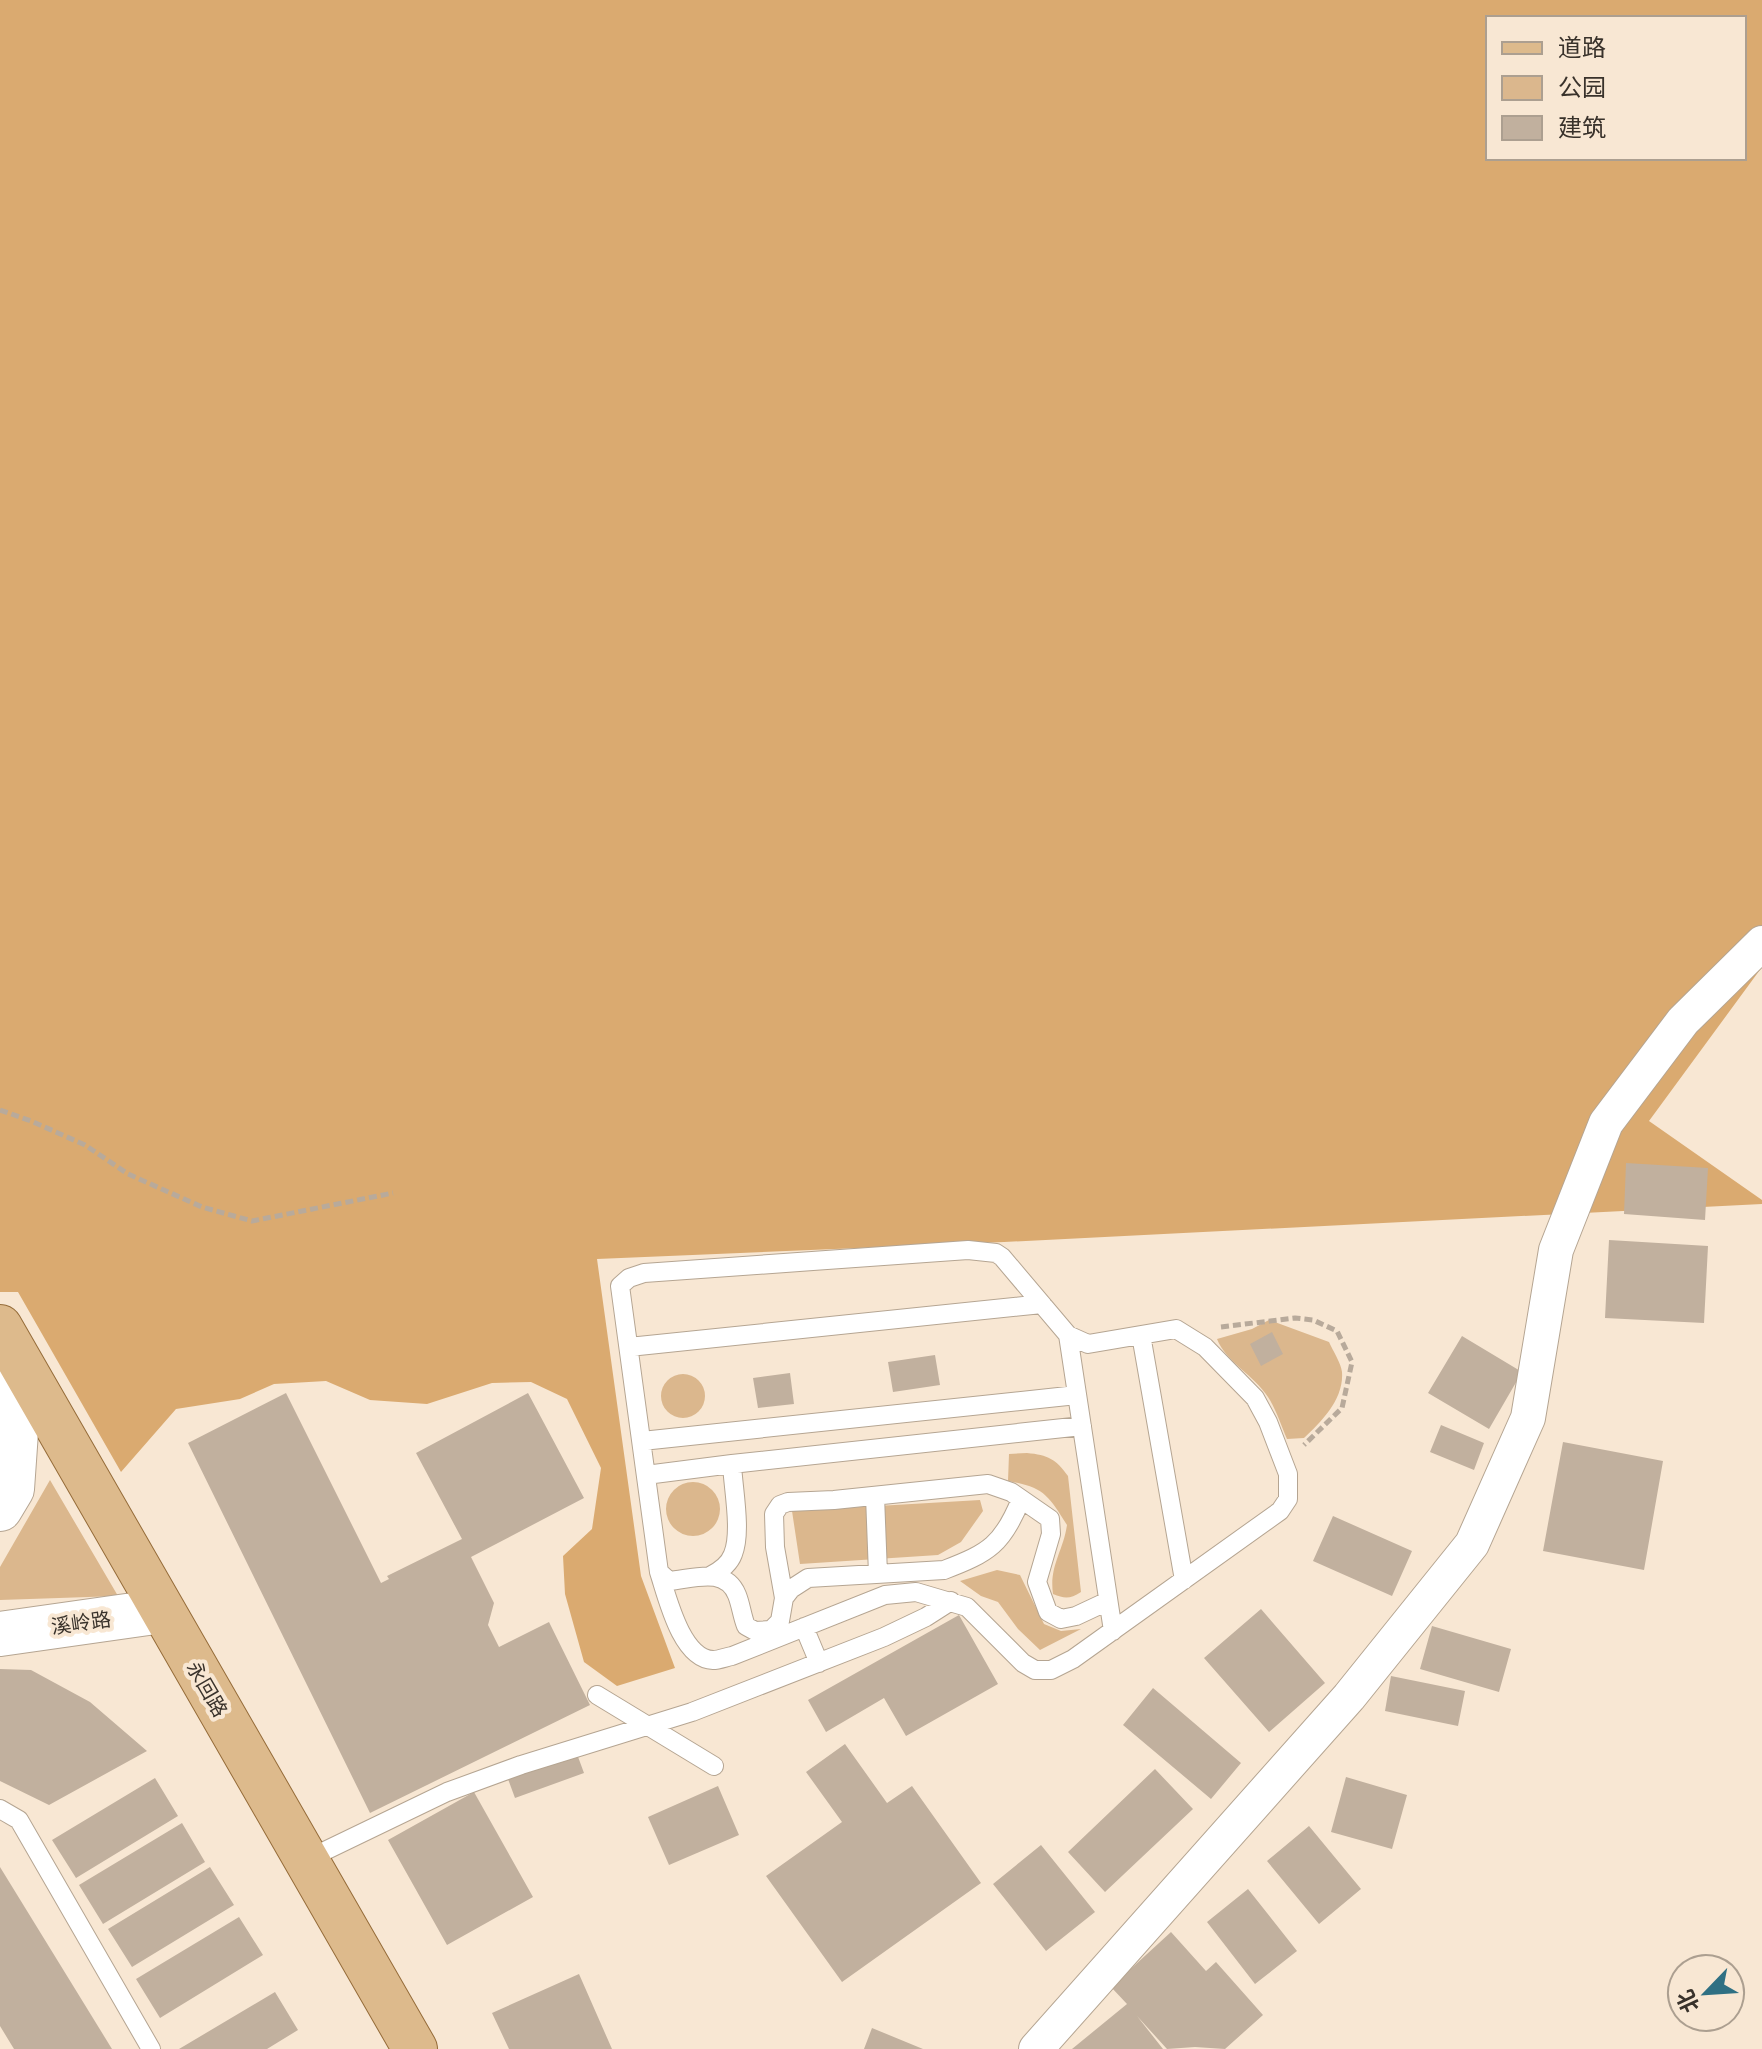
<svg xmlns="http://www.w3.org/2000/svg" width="1762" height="2049" font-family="'Work Sans','Noto Sans SC',sans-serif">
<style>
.green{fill:#dbb78d}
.forest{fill:#daaa70;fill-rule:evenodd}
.building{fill:#c1b09e}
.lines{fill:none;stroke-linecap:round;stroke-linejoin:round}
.lane-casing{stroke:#b5a592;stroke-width:20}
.street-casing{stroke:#b5a592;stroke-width:36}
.secondary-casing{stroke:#b5a592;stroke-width:46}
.primary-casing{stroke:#956c39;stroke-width:46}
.path{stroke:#b8aa9b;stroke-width:5;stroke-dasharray:8 4;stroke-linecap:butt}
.lane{stroke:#fff;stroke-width:18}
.street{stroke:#fff;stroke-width:34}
.secondary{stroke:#fff;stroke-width:44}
.primary{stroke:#ddba8c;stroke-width:44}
.labels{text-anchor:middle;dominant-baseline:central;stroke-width:8;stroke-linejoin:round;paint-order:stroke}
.street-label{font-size:20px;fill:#39322b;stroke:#f8e7d3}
</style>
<rect width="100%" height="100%" fill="#f8e7d3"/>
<path class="green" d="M1269,1320L1329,1342C1333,1351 1341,1363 1342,1372C1344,1399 1322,1421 1304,1438L1287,1439C1281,1425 1276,1409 1268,1397C1254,1375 1226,1362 1217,1339L1252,1329Z
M661 1396a22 22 0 1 1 44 0a22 22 0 1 1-44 0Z
M1027,1453C1048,1455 1056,1459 1068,1476L1081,1592C1070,1599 1065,1599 1053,1594C1049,1566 1063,1552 1067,1525C1048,1495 1044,1487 1008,1481L1009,1454Z
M50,1480L118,1596L0,1600V1567Z
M666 1509a27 27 0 1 1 54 0a27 27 0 1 1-54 0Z
M980,1500L983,1511L961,1542L938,1555L800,1564L792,1511Z
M997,1570L1020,1575L1044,1624L1061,1631L1081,1629L1040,1650L1018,1629L998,1602L981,1596L960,1581Z"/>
<path class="forest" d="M0,0H1762V967L1649,1121L1762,1200V1204L1004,1242L597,1259L641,1576L675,1668L617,1686L584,1662L565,1594L563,1556L592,1529L601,1468L567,1399L531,1382L492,1383L427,1404L370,1400L326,1381L274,1384L240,1399L176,1409L121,1472L18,1292H0ZM1488,18H1744V158H1488Z"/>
<path class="building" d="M1626,1163L1708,1168L1705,1220L1624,1214Z
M1609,1240L1708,1246L1704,1323L1605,1318Z
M1272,1332L1283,1354L1261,1366L1250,1344Z
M1462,1336L1522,1372L1489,1429L1428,1393Z
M935,1355L940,1385L893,1392L888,1362Z
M790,1373L794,1404L758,1408L753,1378Z
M286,1393L381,1583L389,1579L387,1576L462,1539L416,1453L528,1393L584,1498L471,1557L494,1603L488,1625L499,1647L549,1622L590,1705L370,1813L188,1443Z
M1441,1425L1484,1443L1474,1470L1430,1452Z
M1563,1442L1663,1461L1644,1570L1543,1551Z
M1333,1516L1412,1551L1392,1596L1313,1561Z
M1261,1609L1325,1683L1269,1732L1204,1658Z
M959,1615L998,1684L906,1736L884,1698L826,1732L808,1700Z
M1432,1626L1511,1649L1499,1692L1420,1669Z
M0,1669L31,1670L90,1702L147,1751L49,1805L0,1781Z
M1391,1676L1465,1691L1458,1726L1385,1711Z
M1153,1688L1241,1763L1211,1799L1123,1725Z
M845,1744L887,1803L912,1786L981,1883L842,1982L766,1876L842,1822L806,1772Z
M577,1754L584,1773L515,1798L508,1779Z
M1155,1769L1193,1809L1105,1892L1068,1852Z
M1346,1777L1407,1795L1392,1849L1331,1832Z
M155,1778L178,1816L76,1878L52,1840Z
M718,1786L739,1835L669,1865L648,1817Z
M474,1792L533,1897L447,1945L388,1840Z
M182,1823L205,1862L103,1924L79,1885Z
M1309,1826L1361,1889L1319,1924L1267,1861Z
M1041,1845L1095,1912L1046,1951L993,1884Z
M0,1867L112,2049H14L0,2026Z
M210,1867L234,1905L132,1967L108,1929Z
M1248,1889L1297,1951L1255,1984L1207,1922Z
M239,1917L263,1955L160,2018L136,1979Z
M1171,1932L1206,1971L1216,1962L1263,2015L1225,2049L1195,2047L1167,2049L1137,2016L1163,2049H1072L1127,2004L1111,1987Z
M579,1974L612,2049H509L492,2013Z
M275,1992L298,2030L267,2049H179Z
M872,2028L923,2049H864Z"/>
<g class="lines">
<defs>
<path id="lane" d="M1068,1335L1113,1631
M1141,1335L1184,1580
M629,1347L1042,1304
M642,1441L1077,1395
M732,1464L1082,1426
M646,1475L732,1464C733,1488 742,1532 733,1554C729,1565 720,1571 710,1576
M875,1496L878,1574
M659,1572C667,1596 681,1659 713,1660C719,1660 726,1657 732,1656L885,1595L916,1592L967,1607L1023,1663L1035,1670H1051L1073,1659L1280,1511L1288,1499V1474L1268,1422L1255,1398L1205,1347L1176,1329L1088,1344L1068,1335L1002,1257L996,1253L968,1250L644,1273L629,1278L620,1286L659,1572L669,1581C693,1579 725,1566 737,1595C741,1605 742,1616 746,1626L755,1631L771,1630L780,1621L784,1598L775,1547L774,1514L780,1505L788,1502L834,1500L988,1484L1011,1492L1050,1519L1051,1534L1037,1582L1048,1612L1061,1619L1076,1616L1108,1601
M784,1598L791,1589L808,1578L944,1570C989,1553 1003,1544 1021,1499
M804,1627L819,1663
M597,1695L714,1766
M0,1809L19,1820L151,2049
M306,1860L447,1792L521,1765L692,1712L884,1637L926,1617L951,1601"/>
<path id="street" d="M1036,2049L1349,1697L1472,1544L1528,1418L1556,1250L1606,1123L1683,1021L1762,943"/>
<path id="secondary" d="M0,1509L12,1489L19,1389L5,1347
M0,1634L162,1611"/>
<path id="primary" d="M0,1327L415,2049"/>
</defs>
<use href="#lane" class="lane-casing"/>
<use href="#street" class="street-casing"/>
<use href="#secondary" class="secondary-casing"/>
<use href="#primary" class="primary-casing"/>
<path class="path" d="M0,1110L31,1121L85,1145L128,1174L202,1207L252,1221L393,1193
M1221,1327L1295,1318L1313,1320L1337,1331L1352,1362L1342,1408L1304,1445"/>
<use href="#lane" class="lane"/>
<use href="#street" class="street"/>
<use href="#secondary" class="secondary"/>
<use href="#primary" class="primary"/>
</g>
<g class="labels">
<g class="street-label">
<text transform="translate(81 1623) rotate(-8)">溪岭路</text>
<text transform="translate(207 1689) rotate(60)">永回路</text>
</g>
</g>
<rect x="1486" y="16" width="260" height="144" fill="#f8e7d3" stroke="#ac9f90" stroke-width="2"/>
<rect x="1502" y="42" width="40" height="12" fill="#ddba8c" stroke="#ac9f90" stroke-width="2"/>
<text x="1558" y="56" font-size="24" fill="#39322b">道路</text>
<rect x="1502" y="76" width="40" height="24" fill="#dbb78d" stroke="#ac9f90" stroke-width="2"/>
<text x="1558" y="96" font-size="24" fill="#39322b">公园</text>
<rect x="1502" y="116" width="40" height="24" fill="#c1b09e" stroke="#ac9f90" stroke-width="2"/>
<text x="1558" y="136" font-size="24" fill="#39322b">建筑</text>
<g transform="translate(1706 1993) rotate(245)"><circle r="38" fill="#f8e7d3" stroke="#ac9f90" stroke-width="2"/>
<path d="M0-6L14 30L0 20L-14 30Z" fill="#2f7083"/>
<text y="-12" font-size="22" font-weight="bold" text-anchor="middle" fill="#39322b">北</text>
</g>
</svg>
